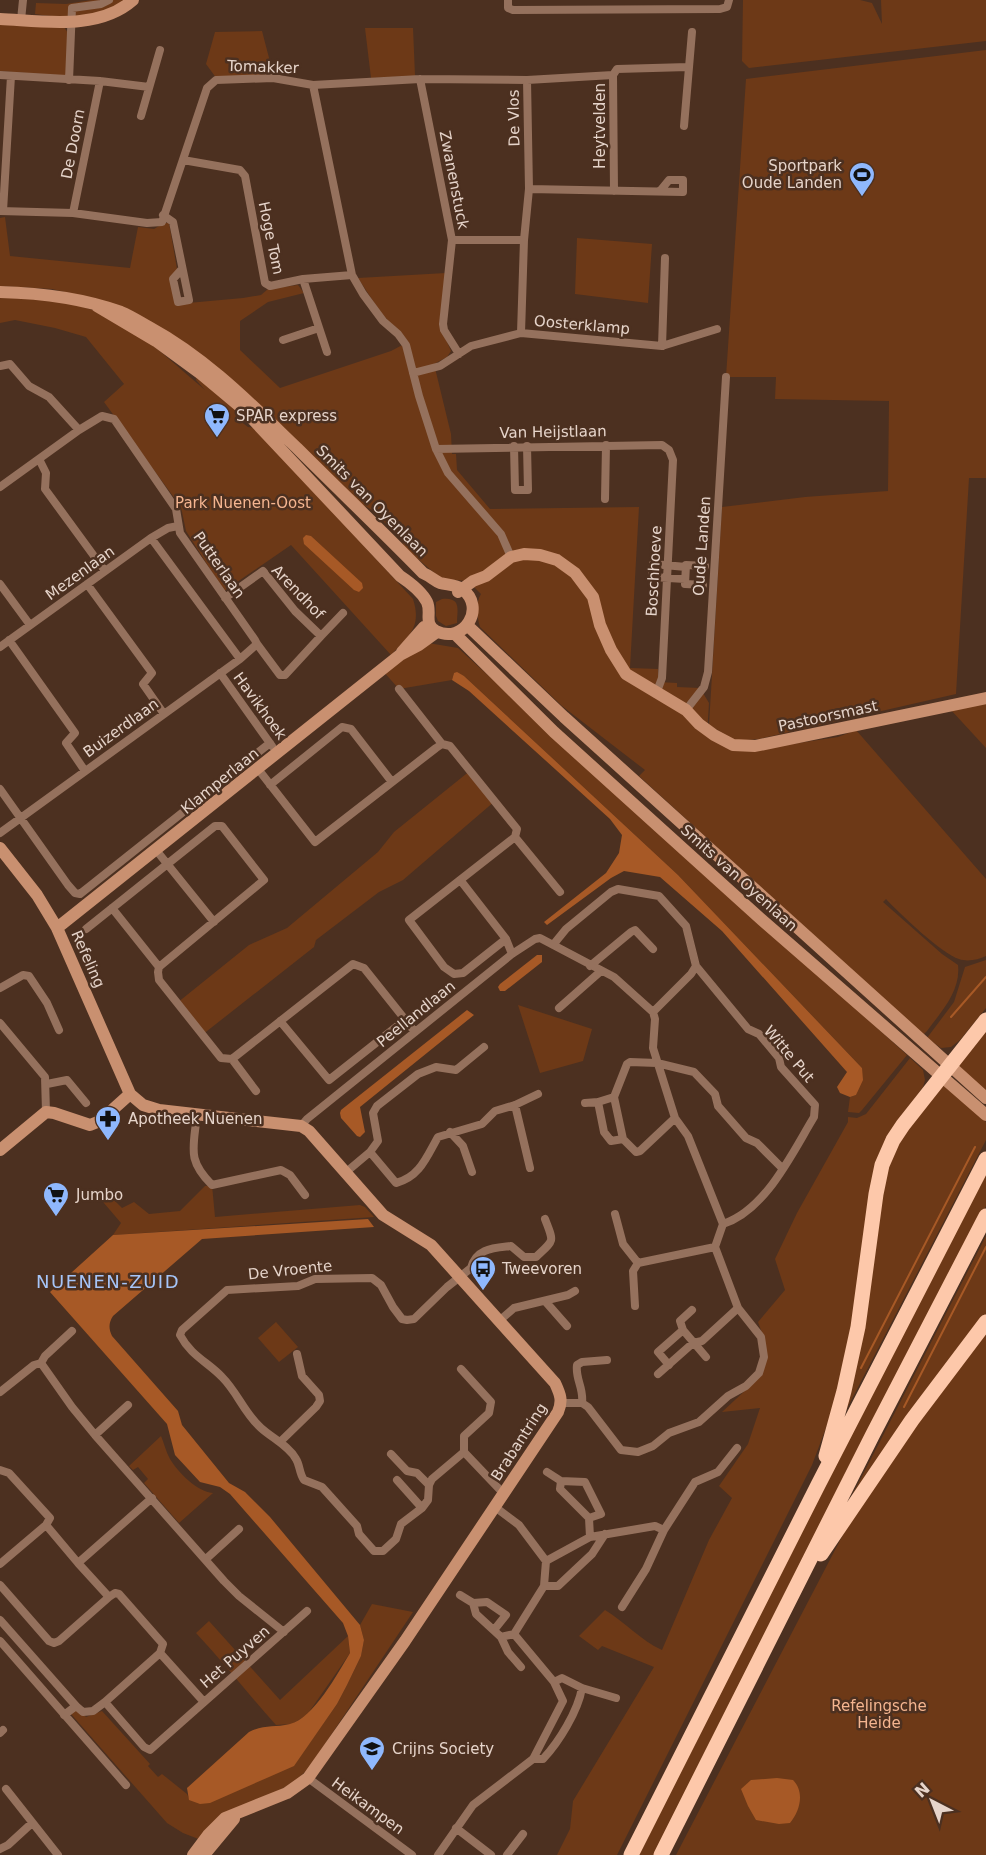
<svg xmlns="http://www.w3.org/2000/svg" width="986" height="1855" font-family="'DejaVu Sans',sans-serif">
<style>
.green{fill:#6d3917}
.water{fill:#a75926}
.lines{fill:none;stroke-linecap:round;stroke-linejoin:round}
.stream{stroke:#a75926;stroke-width:2}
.street{stroke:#95715d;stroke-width:8}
.secondary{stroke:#c99070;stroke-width:12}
.highway{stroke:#fdc8aa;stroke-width:15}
.labels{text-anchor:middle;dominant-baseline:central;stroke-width:5;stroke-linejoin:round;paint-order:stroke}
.street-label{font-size:15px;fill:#e6d4ca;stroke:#4c3020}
.poi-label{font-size:15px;fill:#e6d4ca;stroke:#4c3020;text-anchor:start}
.park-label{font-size:15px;fill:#f5b590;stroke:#4c3020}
.quarter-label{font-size:18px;letter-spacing:1.5px;fill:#a6c5f8;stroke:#4c3020}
</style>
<rect width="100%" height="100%" fill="#4c3020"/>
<path class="green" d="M92,0H129C98,19 70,19 35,14L36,3L66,4Z
M743,0H860L872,3L882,24L881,0H986V41L749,68L742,61Z
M0,22L64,27L68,33V76L0,71Z
M365,28H413L415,76L371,78Z
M262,31L274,77L217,79L206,64L215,32Z
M986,50V478H969L956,694L759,739L736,741L709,725L722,507L805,497L888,491L889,401L775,399L776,377H726L746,79Z
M5,217L10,256L130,268L138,227L154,229L164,223H169L177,269V304L243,298L261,295L268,289L298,285L304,293L268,302L240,321V350L280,388L391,351L408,342L381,313L358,278L446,273L440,326L451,351L447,357L434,364L451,434L452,454H456L457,470L490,509L639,507L630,668L658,669V682L677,683V687L700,688L709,703L707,734L753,750L838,737L856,730L986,879V956C978,960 967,962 959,959C942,954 899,913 886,899L883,902L942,954L958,965C961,991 941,1012 927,1031L923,1035L639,776L645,770L562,706L480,627C477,616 475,604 481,594L468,581L444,579L438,576L405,548L401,539L372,510L361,504L256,404L86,297L52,289L0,286V218Z
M577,238L652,244L648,303L575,294Z
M0,297C28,299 56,299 83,307C131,320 168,359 205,390L196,380L197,375L243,415L236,418L248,427L255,428L413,599C422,627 409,636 391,655L291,545L224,591L186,531L181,507L104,402L124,384L86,337L55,328L15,320L0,323Z
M442,599C462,597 457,610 457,623L446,626L438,621L436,616V602Z
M428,643L458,648L907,1055L862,1110L859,1113L848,1112L850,1097L856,1095L862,1068L678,875L464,676L454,673L452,680L399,689L382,670Z
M986,703V748L951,710Z
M471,770L495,801L403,880L379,892L316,940L314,947L202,1035L177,1003L249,945L287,928L378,852L394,832Z
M986,960V1008L960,1040L951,1047L941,1048L927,1038L954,1002L965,967Z
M518,1005L592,1029L583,1061L540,1073Z
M986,1025V1091L957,1066Z
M910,1058L923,1070L925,1080L923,1087L892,1129L852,1330L835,1404L812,1465L617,1855H557L570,1829L573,1801L654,1667L602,1646L598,1650L579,1636L605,1610C625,1622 640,1640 662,1650L709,1540L732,1498L719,1486L748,1444L760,1408L722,1412L763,1374L765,1341L758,1322L785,1290L775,1259L797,1213L848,1122V1117L857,1118L866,1114Z
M941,1082L986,1122V1140L840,1422L881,1191L891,1154Z
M986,1168V1206L852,1466L655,1855H637Z
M212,1185L215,1217L360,1205L365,1207L374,1217L113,1235L121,1223L98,1196L104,1190L122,1208L134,1202L149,1214L180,1211L205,1186Z
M986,1236V1314L953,1357L844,1511Z
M276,1322L298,1347L279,1362L258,1338Z
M986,1333V1855H676L847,1527L905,1438Z
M161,1436C164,1443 166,1452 170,1459C178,1472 197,1492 213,1493L179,1523L144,1483L148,1479L138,1467L133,1470L129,1466Z
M372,1604L413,1612L309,1768L293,1783L247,1807L201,1840L183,1833L167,1823L71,1714L77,1708L86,1717L102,1711L150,1764L148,1766L158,1777L162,1774L187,1794L190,1800L294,1765L337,1704L347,1685L361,1656L364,1640L360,1625Z
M209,1621L280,1700L348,1636L350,1653L307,1715L292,1724L276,1725C249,1695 224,1663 196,1633Z"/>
<path class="water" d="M306,535L311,536L362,583L363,588L359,592L354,590L304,544L303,538Z
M457,672L464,676L678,875L862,1068L863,1080L856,1095L850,1097L840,1093L837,1087L847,1072L722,931L660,877L624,871L611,878L547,925L544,922L606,873L619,853L622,835L610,819L469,691L452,680L454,673Z
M537,955H542V962L505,991H500L498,987L500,984Z
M467,1010L474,1015L360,1107L365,1132L360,1137L357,1136L341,1118L340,1113L341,1110Z
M368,1219L374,1227L202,1239L113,1316C108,1324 109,1329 112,1336L178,1411L182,1425L229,1483L245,1492L270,1517L360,1625L364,1640L361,1656L347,1685L337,1704L294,1766L210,1803L200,1804L189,1800L187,1788L249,1732C265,1724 274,1728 290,1724C313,1719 338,1673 350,1653L348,1636L343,1623L230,1494L220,1487L200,1482L175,1455L167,1424L50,1292L113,1235Z
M777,1778L793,1780C805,1792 800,1811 790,1823L779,1824L756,1820L748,1806L741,1789L751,1780Z"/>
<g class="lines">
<path class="stream" d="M951,1017L986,977
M861,1368L975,1147
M904,1407L986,1247"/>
<path class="street" d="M508,0V8L513,10L720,9L727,7L729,0
M21,20L23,0
M0,75L100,81L149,87
M613,75L617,69L688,67
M420,79L452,240L443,324L444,330L459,354
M69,80L72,8L101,4L109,0
M527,80L613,75L614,191
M313,85L420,79L527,80L529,189L524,240L521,333
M141,116L160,50
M684,126L692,32
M183,160L240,170L245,176L265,283L270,286L303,279L352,275
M529,189L683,192V180H669L660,191
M0,211L73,213L147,223L162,222L207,88L216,80L273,78L313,85L352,275L363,294L383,321L398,334L406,345L419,396L436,449L448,473L501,534L511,557
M3,211L11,76
M73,213L100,81
M163,215L173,222L189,300L178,302L173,279L182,269
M452,240H524
M303,279L327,352
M283,340L319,328
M662,346L665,258
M0,366L10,364L29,386L49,397L79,430
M413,373L440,366L471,346L521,333L662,346L717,329
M514,446L515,490H528L527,446
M436,449L662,445L669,450L673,460L662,678L656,694
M39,459L46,473L45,489L105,571
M0,487L79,430L102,416L114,419L176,509L180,533L255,640L257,644L280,675H285L321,636L295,611L263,571L225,598
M605,499L606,445
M151,538L240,659
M685,579L652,577L653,564L686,567
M0,584L30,625
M87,584L152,673L143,684L164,714
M703,585L685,584L686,565L705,566
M321,636L343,613
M9,640L75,733L66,743L85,771
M0,647L151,538L168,528L178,526
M220,673L272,746
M399,689L442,744
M686,710L704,687L708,672L726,377
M258,769L315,842L436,748L442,744L450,746L517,829L515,837L409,920L444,967L454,974L463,973L506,939
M270,785L342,727L351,729L392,782
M0,789L68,885L75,893L80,894L270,743
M0,833L240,659L257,644
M515,837L560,892
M156,850L214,922
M461,881L506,939L512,954
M112,908L159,967
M86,929L215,826H222L264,880L159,967L158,972L159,980L221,1058L232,1059L353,964L364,968L415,1032
M553,945L566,929L611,892L618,889L659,896L686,926L696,966L691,974L653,1012
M590,966L631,932L635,930L653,949
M696,966L748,1029L759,1034L779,1058L781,1067L815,1105L814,1117C792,1153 766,1210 723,1224
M0,988L23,975L29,976L47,1003L59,1030
M559,1008L601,971
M280,1021L329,1080L405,1020
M0,1023L45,1077L46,1112
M232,1059L256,1091
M47,1084L67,1080L86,1103
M614,1097L623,1139L636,1152L640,1151L675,1118
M598,1102L604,1132L611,1141L623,1139
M585,1103L598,1102L614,1097L627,1064L630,1062L657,1063L694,1072L715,1094L718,1106L746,1138L757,1143L782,1168
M515,1105L530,1168
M197,1113C194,1148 186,1159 212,1185L281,1170L290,1175L305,1195
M301,1126L307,1119L512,954L535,939L540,938L614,977L653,1012L655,1019L653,1048L675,1118L688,1136L723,1224L715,1247L738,1308L761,1337L764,1357L759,1373L746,1386L728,1396L699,1422L669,1433L653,1446L638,1452L621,1450L588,1407L582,1403H562
M450,1132L463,1146L472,1172
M370,1152L396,1183C420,1177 427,1156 438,1137L482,1124L495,1111L515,1105L538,1094
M345,1173L370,1152L378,1141L373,1113L377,1106L418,1074L436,1067L456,1070L484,1047
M615,1214L623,1244L638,1263
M471,1268L483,1281
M545,1301L567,1326
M635,1306L633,1271L638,1263L715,1247
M499,1321L514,1308L568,1295L575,1291
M683,1330L680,1321L692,1310
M41,1363L72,1407L95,1435L224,1581L239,1596L284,1632
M669,1365L658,1352L683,1330L706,1357
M461,1369L491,1402L489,1413L464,1436V1452
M658,1374L693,1343L702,1341L738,1308
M0,1392L34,1365L41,1363L45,1356L72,1331
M582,1403C584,1388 575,1379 577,1365L582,1362L607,1360
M95,1435L128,1405
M280,1442L316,1407L320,1401L319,1395L302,1376L297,1354
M391,1454L407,1471L417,1473L429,1485
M0,1470L9,1473L50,1518L46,1525L0,1564
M547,1472L561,1481L560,1489L589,1518L590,1537
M397,1480L422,1508
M561,1481L585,1482L601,1514L589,1518
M503,1493L464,1452L432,1479L429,1485L428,1500L422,1508L401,1524L396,1539L383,1551H374L359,1534L357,1526L322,1487L304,1480C299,1473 300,1465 296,1459C289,1446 272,1438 261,1428C244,1413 238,1393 222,1377C208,1362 191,1356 180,1335L182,1330L227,1290L298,1286L315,1279L372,1278L381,1285L393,1307L402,1319L407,1320L414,1319L447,1287L471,1268C476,1248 494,1248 511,1246L524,1257H536C555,1239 554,1243 545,1219
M152,1498L78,1563L109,1597L115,1593L119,1594L163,1644L160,1653L204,1702
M46,1525L78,1563
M206,1559L239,1529
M546,1561L590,1537L655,1526L664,1530
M0,1585L49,1641L54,1643L59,1641L109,1597
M544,1586H558L592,1554L605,1534
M460,1595L473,1603L476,1614L501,1637L514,1634
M473,1603L487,1602L506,1615L494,1630
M622,1607L646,1569L664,1530L695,1482L718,1472L737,1448
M0,1620L76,1706L64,1715
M501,1637L508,1652L521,1667
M0,1641L126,1785
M554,1682L562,1678L582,1688L616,1698
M105,1702L160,1653
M76,1706L83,1712L93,1711L105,1702L144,1747L150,1750L307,1611
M0,1733L3,1730
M533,1759H543C559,1742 578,1711 582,1688
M308,1778L412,1855
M6,1789L58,1855
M456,1828L491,1855
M0,1849L8,1845L32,1823
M438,1855L473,1805L533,1759L563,1701L554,1682L514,1634L544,1586L546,1561L519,1525L495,1507
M507,1855L523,1834"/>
<path class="secondary" d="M0,19C43,21 98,31 133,0
M0,292C41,293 82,298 121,312C131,316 140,322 149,327C206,358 251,404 297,448C339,490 382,531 423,573C430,576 434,580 440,583C447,585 455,584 462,589C487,607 464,645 436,631C423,624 432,613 427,602C422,592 409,582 400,576L244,410L201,374L156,341L97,306
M458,592L473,581L486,576L511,557L524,554L540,555L557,560L575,573L593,597L600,625L611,650L626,674L686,710L699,724L714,735L733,745L755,746L986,698
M467,625L564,717L986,1098
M455,634L554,732L762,920L986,1115
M402,652L424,627
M0,848L37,895L57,928L130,1094L143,1105L159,1110L301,1126L309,1131L383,1215L431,1245L555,1383C560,1394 563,1400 558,1412L405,1641L308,1778L287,1793L225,1818L208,1835L193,1855
M57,928L400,655L419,645L437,632
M0,1150L46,1112L54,1113L90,1125L100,1121L130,1094
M204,1855L234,1819"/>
<path class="highway" d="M826,1456L844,1391L858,1327L876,1194L882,1165L893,1140L903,1125L986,1020
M821,1554L912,1420L986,1322
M631,1855L818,1485L986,1159
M661,1855L872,1436L986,1216"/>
</g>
<defs>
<symbol id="stadium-pin" viewBox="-11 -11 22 30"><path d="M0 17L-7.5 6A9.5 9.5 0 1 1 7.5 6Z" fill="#8fb8fd" stroke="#4c3020"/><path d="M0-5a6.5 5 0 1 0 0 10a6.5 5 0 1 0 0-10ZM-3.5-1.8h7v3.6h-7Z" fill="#111"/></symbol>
<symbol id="supermarket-pin" viewBox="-11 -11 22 30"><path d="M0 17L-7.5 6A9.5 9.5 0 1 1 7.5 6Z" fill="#8fb8fd" stroke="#4c3020"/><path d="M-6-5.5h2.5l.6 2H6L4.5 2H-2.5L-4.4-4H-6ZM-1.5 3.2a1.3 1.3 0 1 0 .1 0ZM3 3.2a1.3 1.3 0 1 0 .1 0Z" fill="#111"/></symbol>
<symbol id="pharmacy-pin" viewBox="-11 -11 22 30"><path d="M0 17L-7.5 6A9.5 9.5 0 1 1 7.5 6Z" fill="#8fb8fd" stroke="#4c3020"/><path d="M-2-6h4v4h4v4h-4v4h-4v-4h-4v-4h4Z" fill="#111"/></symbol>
<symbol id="bus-pin" viewBox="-11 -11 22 30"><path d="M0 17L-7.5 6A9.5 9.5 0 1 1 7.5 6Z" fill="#8fb8fd" stroke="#4c3020"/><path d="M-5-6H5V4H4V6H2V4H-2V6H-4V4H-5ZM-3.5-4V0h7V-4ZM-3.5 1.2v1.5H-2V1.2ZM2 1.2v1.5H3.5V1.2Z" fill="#111"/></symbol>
<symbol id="school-pin" viewBox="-11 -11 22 30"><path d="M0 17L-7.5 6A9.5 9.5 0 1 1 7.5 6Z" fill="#8fb8fd" stroke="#4c3020"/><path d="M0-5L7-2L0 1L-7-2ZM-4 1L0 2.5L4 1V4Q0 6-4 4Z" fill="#111"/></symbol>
</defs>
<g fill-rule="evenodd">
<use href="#stadium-pin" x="847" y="160" width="30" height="40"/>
<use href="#supermarket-pin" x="202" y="401" width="30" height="40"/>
<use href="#pharmacy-pin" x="93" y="1104" width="30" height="40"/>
<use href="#supermarket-pin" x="41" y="1180" width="30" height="40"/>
<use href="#bus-pin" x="468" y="1254" width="30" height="40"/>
<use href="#school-pin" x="357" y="1734" width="30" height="40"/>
</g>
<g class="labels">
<g class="street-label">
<text transform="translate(263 67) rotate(2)">Tomakker</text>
<text transform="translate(514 118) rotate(-91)">De Vlos</text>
<text transform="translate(600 126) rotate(-90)">Heytvelden</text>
<text transform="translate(73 144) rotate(-79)">De Doorn</text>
<text transform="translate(454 180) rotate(79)">Zwanenstuck</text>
<text transform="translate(271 238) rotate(78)">Hoge Tom</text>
<text transform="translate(582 325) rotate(5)">Oosterklamp</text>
<text transform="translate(553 432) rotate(-1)">Van Heijstlaan</text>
<text transform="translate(372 501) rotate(45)">Smits van Oyenlaan</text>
<text transform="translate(702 546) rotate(-86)">Oude Landen</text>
<text transform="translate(219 565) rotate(55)">Putterlaan</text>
<text transform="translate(654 571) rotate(-87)">Boschhoeve</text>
<text transform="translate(80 573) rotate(-36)">Mezenlaan</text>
<text transform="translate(298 592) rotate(46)">Arendhof</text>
<text transform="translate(260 706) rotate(54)">Havikhoek</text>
<text transform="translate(828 716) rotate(-12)">Pastoorsmast</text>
<text transform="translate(121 728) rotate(-36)">Buizerdlaan</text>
<text transform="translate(220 781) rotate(-39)">Klamperlaan</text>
<text transform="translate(739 878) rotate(42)">Smits van Oyenlaan</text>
<text transform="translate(88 959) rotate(66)">Refeling</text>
<text transform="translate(416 1014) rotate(-39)">Peellandlaan</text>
<text transform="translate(789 1054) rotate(50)">Witte Put</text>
<text transform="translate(290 1270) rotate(-6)">De Vroente</text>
<text transform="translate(519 1442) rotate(-57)">Brabantring</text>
<text transform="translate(235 1657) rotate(-41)">Het Puyven</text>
<text transform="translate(368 1806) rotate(36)">Heikampen</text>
</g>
<g class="poi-label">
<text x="842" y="166" text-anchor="end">Sportpark<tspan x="842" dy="17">Oude Landen</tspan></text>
<text x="236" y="416">SPAR express</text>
<text x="128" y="1119">Apotheek Nuenen</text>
<text x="76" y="1195">Jumbo</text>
<text x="502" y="1269">Tweevoren</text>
<text x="392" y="1749">Crijns Society</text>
</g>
<g class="park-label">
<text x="243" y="503">Park Nuenen-Oost</text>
<text x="879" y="1706">Refelingsche<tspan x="879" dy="17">Heide</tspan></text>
</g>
<g class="quarter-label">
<text x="108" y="1281">NUENEN-ZUID</text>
</g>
</g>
<g transform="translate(932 1801) rotate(318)" stroke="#4c3020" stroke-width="4.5" paint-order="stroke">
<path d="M0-4.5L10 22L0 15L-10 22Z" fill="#e6d4ca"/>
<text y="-9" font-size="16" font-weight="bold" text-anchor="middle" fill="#e6d4ca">N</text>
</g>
</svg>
